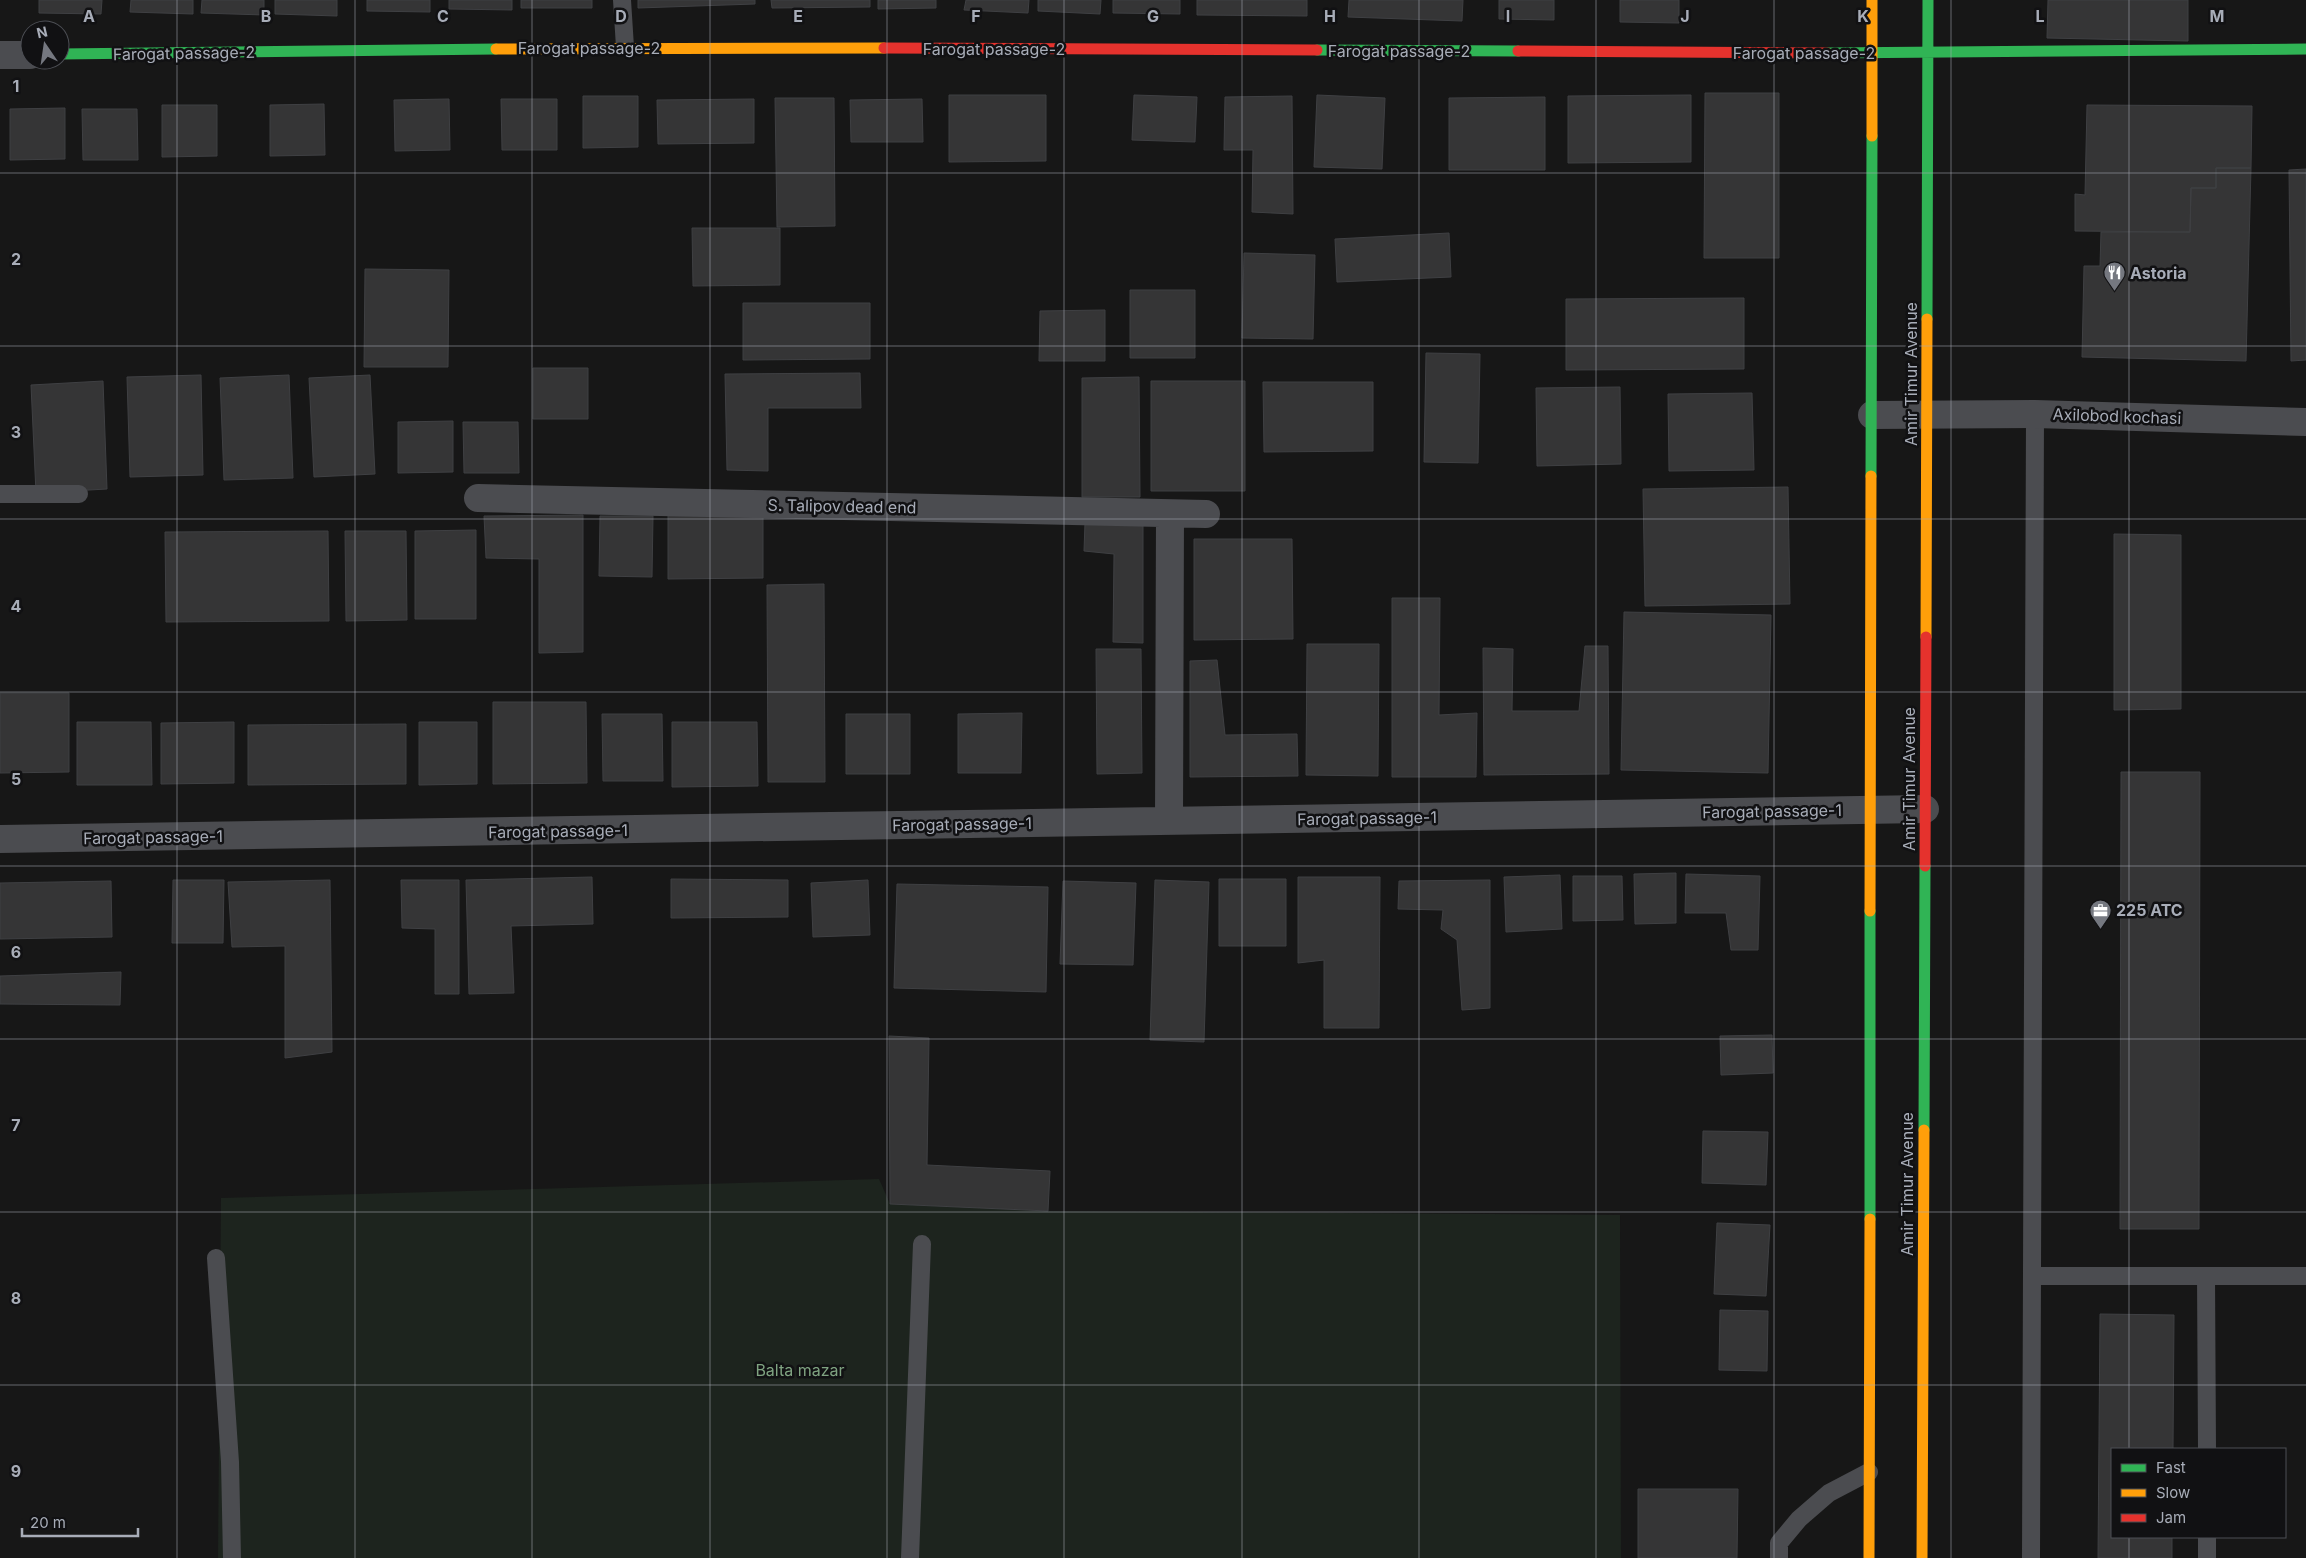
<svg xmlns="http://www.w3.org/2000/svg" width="2306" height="1558" font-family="Inter,sans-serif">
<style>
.green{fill:#1d241e}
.building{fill:#353536;stroke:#3f4043}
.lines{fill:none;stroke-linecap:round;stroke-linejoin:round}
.lane{stroke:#4b4c50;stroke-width:18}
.street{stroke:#4b4c50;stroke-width:28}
.fast{stroke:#30b455;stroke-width:11}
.slow{stroke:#ff9f0a;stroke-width:11}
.jam{stroke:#e5322d;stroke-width:11}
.grid{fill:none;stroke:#a8adb8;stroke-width:1;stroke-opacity:0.55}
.labels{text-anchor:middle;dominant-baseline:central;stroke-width:5;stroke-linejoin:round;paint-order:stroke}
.street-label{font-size:16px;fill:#a8adb8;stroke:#111113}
.poi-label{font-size:16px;font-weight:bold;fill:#a8adb8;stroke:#111113;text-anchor:start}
.park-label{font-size:16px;fill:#7fa381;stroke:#111113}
.grid-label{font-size:16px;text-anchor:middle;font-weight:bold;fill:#a8adb8;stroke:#111113;stroke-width:5;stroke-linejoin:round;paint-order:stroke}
</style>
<rect width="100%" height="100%" fill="#171717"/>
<path class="green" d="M879,1179L890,1204L1048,1211L1620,1215L1621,1558H218L221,1198Z"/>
<path class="building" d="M39,0H102L101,14L39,13Z
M131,0H193V14L130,12Z
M202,0H264V15L201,13Z
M275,0H337V16L275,14Z
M367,0H430V12L367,11Z
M449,0H512V10L449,9Z
M521,0H592V8H521Z
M638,0H755V4L638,8Z
M771,0H870V7L772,8Z
M878,0H936V8L878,9Z
M966,0H1029L1028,13L964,10Z
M1038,0H1101L1100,14L1038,11Z
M1113,0H1180V14L1113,13Z
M1197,0H1307V16L1197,15Z
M1349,0H1463L1462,21L1348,17Z
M1499,0H1554V20L1499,19Z
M1620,0H1679V23L1620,22Z
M2048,0H2188V41L2047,38Z
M1705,93H1779V258H1704Z
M949,95H1046V161L949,162Z
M1134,95L1197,97L1195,142L1132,140Z
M1317,95L1385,98L1382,169L1314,167Z
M1691,95V162L1568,163V96Z
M583,96H638V147L583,148Z
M1292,96L1293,214L1252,212L1253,150H1224L1225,97Z
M1545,97V170H1449V98Z
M775,98H834L835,226L777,227Z
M449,99L450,150L395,151L394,100Z
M501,99H557V150H502Z
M754,99V143L658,144L657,100Z
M922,99L923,142H851L850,100Z
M324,104L325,155L270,156V105Z
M162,105H217V156L162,157Z
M2087,105L2252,106L2251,168H2216V188H2191L2190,232L2075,231V194L2085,195Z
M65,108V159L10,160V109Z
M82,109H137L138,160H83Z
M2216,168H2251L2246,361L2082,357L2084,266H2100L2101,232H2190L2191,188H2216Z
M2306,169V360L2291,361L2289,170Z
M692,228H780V285L693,286Z
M1449,233L1451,277L1337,282L1335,239Z
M1244,253L1315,255L1313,339L1242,338Z
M365,269L449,270L448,367H364Z
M1130,290H1195V358H1130Z
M1744,298V369L1566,370V299Z
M743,303H870V359L743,360Z
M1105,310V361H1039L1040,311Z
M1426,353L1480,354L1478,463L1424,462Z
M533,368H588V419H533Z
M860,373L861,408H768V471L727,470L725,374Z
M201,375L203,475L130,477L127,377Z
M289,375L293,478L224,480L220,378Z
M370,375L375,474L314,477L309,378Z
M1139,377L1140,497H1082V378Z
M103,381L107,489L36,493L31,385Z
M1151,381H1245V491H1151Z
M1263,382H1373V451L1264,452Z
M1620,387L1621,464L1537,466L1536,388Z
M1752,393L1754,470L1669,471L1668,394Z
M453,421V472L398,473V422Z
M463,422H518L519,473H464Z
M1788,487L1790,604L1645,606L1643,489Z
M763,513V578L668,579V514Z
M583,515V652L539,653V559L486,558L484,516Z
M600,516H653L652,577L599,576Z
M1085,523H1143V643L1113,642L1114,554L1084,551Z
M476,530V619H415V531Z
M328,531L329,621L166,622L165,532Z
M345,531H406L407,620L346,621Z
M2114,534L2181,535V709L2114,710Z
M1194,539H1292L1293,639L1194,640Z
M824,584L825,782H768L767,585Z
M1392,598H1440L1439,715L1477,713L1476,777H1392Z
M1624,612L1771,615L1768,773L1621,770Z
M1307,644H1379L1378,776L1306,775Z
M1585,646H1608L1609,774L1484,775L1483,648L1513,649L1512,711H1579Z
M1096,649H1141L1142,773L1097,774Z
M1217,660L1225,735L1297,734L1298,776L1190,777V661Z
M0,693H69V772L0,773Z
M493,702H586L587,783L493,784Z
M1022,713L1021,773H958V714Z
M602,714H662L663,781H603Z
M846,714H910V774H846Z
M77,722H151L152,785H77Z
M234,722V783L161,784V723Z
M419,722H477V784L419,785Z
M672,722H757L758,786L672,787Z
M406,724V784L248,785V725Z
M2121,772H2200L2199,1229H2120Z
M1676,873V923L1635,924L1634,874Z
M1686,874L1760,876L1758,950H1731L1726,913H1685Z
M1560,875L1562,929L1506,932L1504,877Z
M1573,876H1622L1623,920L1573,921Z
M592,877L593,924L511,926L514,993L469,994L466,880Z
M1298,877H1380L1379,1028H1324V960L1298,963Z
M671,879L788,880V917L671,918Z
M1219,879H1286V946H1219Z
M173,880H224L223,943H172Z
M330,880L332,1052L285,1058V946L232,947L228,882Z
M401,880H459V994H435V929L402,928Z
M868,880L870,935L813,937L811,883Z
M1155,880L1209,882L1204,1042L1150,1040Z
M1490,880V1008L1462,1010L1457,940L1441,929L1443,910L1398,909L1399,881Z
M111,881L112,937L0,939V883Z
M1063,881L1136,883L1133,965L1060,964Z
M897,884L1048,887L1046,992L894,988Z
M121,972L120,1005L0,1004V976Z
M1772,1035L1773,1073L1721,1075L1720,1036Z
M889,1036L929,1038L927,1165L1050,1171L1048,1211L890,1204Z
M1703,1131L1768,1132L1766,1185L1702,1183Z
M1717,1223L1770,1225L1766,1296L1714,1294Z
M1720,1310L1768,1311L1767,1371L1719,1370Z
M2100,1314L2174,1315L2173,1449H2112V1537H2172V1558H2098Z
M1638,1489H1738L1737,1558H1638Z"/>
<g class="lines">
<path class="lane" d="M622,0L625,47
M0,494H79
M216,1258L230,1462L232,1558
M2032,1276H2306
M2206,1276L2207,1449
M2207,1537V1558
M910,1558L922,1244
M1779,1558V1543L1799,1519L1829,1493L1869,1472
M2031,1558L2035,414"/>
<path class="street" d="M0,55H30
M1872,415L2035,414L2306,422
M478,498L1206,514
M1169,821L1170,514
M0,839L1925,809"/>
<path class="fast" d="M1317,50L1518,51
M1827,53L2306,49
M60,54L496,49
M1927,319L1928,0
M1871,476L1872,136
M1924,1130L1925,866
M1870,1219V911"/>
<path class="slow" d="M496,49L884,48
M1872,136V0
M1926,637L1927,319
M1870,911L1871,476
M1869,1558L1870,1219
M1922,1558L1924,1130"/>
<path class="jam" d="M884,48L1317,50
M1518,51L1827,53
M1925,866L1926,637"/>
</g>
<path class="grid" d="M177,0V1558M355,0V1558M532,0V1558M710,0V1558M887,0V1558M1064,0V1558M1242,0V1558M1419,0V1558M1596,0V1558M1774,0V1558M1951,0V1558M2129,0V1449M0,173H2306M0,346H2306M0,519H2306M0,692H2306M0,866H2306M0,1039H2306M0,1212H2306M0,1385H2306M2129,1537V1558"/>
<defs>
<symbol id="restaurant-pin" viewBox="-11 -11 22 30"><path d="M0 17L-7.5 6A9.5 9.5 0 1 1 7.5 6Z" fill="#757880" stroke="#111113"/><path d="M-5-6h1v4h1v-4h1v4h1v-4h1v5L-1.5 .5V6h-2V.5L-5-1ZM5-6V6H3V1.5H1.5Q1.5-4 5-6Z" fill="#fff"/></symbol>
<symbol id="office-pin" viewBox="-11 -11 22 30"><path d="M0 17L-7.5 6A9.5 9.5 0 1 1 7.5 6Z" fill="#757880" stroke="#111113"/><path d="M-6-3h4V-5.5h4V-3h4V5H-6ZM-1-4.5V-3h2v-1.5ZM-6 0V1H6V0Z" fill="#fff"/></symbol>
</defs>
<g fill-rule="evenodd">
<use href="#restaurant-pin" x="2102" y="260" width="25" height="34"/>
<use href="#office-pin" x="2088" y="898" width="25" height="34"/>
</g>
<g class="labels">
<g class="street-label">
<text x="589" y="48">Farogat passage-2</text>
<text x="994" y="49">Farogat passage-2</text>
<text x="1399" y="51">Farogat passage-2</text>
<text transform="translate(184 53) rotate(-1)">Farogat passage-2</text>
<text x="1804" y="53">Farogat passage-2</text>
<text transform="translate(1911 374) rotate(-90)">Amir Timur Avenue</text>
<text transform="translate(2117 416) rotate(2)">Axilobod kochasi</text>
<text transform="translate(842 506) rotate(1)">S. Talipov dead end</text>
<text transform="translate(1909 779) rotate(-90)">Amir Timur Avenue</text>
<text transform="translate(1772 811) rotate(-1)">Farogat passage-1</text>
<text transform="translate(1367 818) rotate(-1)">Farogat passage-1</text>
<text transform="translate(962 824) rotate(-1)">Farogat passage-1</text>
<text transform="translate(558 831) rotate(-1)">Farogat passage-1</text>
<text transform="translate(153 837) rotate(-1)">Farogat passage-1</text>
<text transform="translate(1907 1184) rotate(-90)">Amir Timur Avenue</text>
</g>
<g class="poi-label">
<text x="2130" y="273">Astoria</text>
<text x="2116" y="910">225 АТС</text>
</g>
<g class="park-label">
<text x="800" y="1370">Balta mazar</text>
</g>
</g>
<g class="grid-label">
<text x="89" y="22">A</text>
<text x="266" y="22">B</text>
<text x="443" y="22">C</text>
<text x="621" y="22">D</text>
<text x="798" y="22">E</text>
<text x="976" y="22">F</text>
<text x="1153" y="22">G</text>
<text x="1330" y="22">H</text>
<text x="1508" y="22">I</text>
<text x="1685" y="22">J</text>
<text x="1863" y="22">K</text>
<text x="2040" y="22">L</text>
<text x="2217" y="22">M</text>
<text x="16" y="92">1</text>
<text x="16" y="265">2</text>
<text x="16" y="438">3</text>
<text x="16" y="612">4</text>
<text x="16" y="785">5</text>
<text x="16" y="958">6</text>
<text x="16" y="1131">7</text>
<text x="16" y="1304">8</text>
<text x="16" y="1477">9</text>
</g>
<rect x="2111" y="1448" width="175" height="90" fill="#111113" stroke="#4d4f55"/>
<rect x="2121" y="1464" width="25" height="8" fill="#30b455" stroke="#4d4f55"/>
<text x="2156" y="1473" font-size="15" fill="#a8adb8">Fast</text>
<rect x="2121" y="1489" width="25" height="8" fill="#ff9f0a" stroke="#4d4f55"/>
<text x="2156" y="1498" font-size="15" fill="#a8adb8">Slow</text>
<rect x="2121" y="1514" width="25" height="8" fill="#e5322d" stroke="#4d4f55"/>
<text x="2156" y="1523" font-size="15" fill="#a8adb8">Jam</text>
<g transform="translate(45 45) rotate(347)"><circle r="24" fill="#111113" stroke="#4d4f55"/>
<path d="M0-4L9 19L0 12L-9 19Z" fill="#757880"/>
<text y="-8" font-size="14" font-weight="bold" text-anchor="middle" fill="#a8adb8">N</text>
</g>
<path d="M22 1528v8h116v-8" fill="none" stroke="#a8adb8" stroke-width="2.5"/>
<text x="30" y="1528" font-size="15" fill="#a8adb8" stroke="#111113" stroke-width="4" paint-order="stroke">20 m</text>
</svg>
